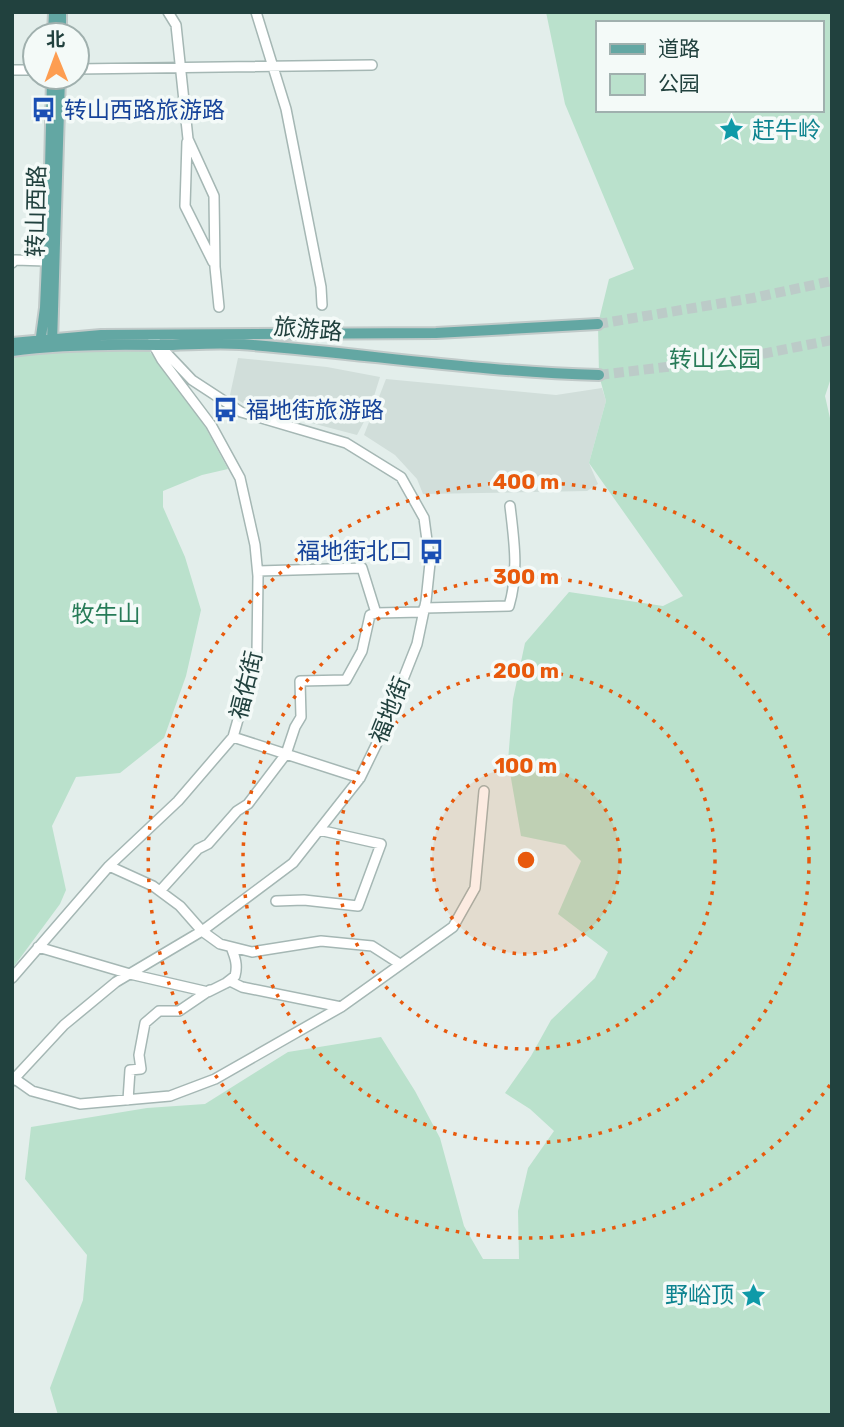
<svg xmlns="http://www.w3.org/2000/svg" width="844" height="1427" font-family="Rubik,'Noto Sans SC',sans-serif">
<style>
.built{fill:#d1deda}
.green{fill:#bae1cc;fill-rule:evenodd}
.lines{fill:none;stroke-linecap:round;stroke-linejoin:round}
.major-tunnel{stroke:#bccbc8;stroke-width:10;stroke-dasharray:10 5;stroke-linecap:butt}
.minor-casing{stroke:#a5b7b4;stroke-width:12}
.major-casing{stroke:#c1cac9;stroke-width:14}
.minor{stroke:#fff;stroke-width:9}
.major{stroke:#63a7a3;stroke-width:10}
.ring{fill:none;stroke:#e8590c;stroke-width:3.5;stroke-dasharray:3.5 7}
.labels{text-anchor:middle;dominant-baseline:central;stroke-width:7;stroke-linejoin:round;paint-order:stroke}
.transit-label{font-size:23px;fill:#164399;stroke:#f4faf8;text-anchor:start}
.culture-label{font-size:23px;fill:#0d838f;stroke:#f4faf8;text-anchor:start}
.street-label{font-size:23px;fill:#21413e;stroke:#f4faf8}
.park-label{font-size:23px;fill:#277b58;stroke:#f4faf8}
.centre{fill:#e8590c;stroke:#f4faf8;stroke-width:3.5}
.ring-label{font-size:21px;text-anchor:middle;font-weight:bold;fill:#e8590c;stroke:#f4faf8;stroke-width:7;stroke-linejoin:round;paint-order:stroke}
</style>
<rect width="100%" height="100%" fill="#e3eeeb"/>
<path class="built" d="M238,358L327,367L380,377L369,412L357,435L300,420L257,412L230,395Z
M386,379L556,395L602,388L606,401L589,463L598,484L587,491L423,494L417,479L395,455L364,435Z"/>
<path class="green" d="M546,12H832V375L825,396L832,427V1415H58L50,1388L83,1300L87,1255L25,1179L31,1127L147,1108L205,1104L288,1052L381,1037L415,1091L440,1138L464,1226L483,1259H519L518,1211L528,1168L554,1131L530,1109L505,1093L531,1056L551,1020L595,978L608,952L558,914L581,861L565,845L521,836L508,761L513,699L525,643L569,592L663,606L683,596L589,463L606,401L599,375L598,324L609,279L634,269L565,104ZM597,23H821V110H597Z
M146,347L195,408L228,469L202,475L163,491V507L185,557L201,610L186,676L164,738L120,773L76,777L52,826L66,890L60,904L12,969V355L48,349Z"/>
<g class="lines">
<path class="major-tunnel" d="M598,324L753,298L832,281
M599,375L741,358L832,340"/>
<defs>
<path id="minor" d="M168,12L176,25L188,139L214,196L215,267L219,307
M256,12L286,109L321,287L322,305
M77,69L372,65
M12,70H35
M187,142L185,206L213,262
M12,263L15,260L46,261
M258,571L362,568L376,613L423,612
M424,608L509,606C519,572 514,540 510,506
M233,737L360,778
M109,866L153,886L180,906L202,931L220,944L252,952L321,941L372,946L400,964
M160,891L198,849L208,844L237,811L248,804L286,754L295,727L301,717L300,681L346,680L362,651L370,615L376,613
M276,901L304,900L358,906L381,844L319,830
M38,947L130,974L208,992L230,981L242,987L341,1007
M12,978L109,866L178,801L233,737L257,653L258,576L255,545L240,478L211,425L162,360L152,342
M226,983L235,976C238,965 235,957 231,947
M15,1079L32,1091L80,1104L170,1096L215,1079L341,1007L453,927L475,888L484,791
M12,1081L64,1025L116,982L202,931L293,863L360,778L381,735L417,644L426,601L430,563L424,518L401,477L346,443L241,412L192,380L156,342
M128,1100L130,1070L141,1069L139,1055L145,1023L159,1011H179L210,990"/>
<path id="major" d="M53,35L54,12
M61,35V12
M12,343L101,335L436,333L598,324
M52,343L60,77
M40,344L45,308L49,217L52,77
M12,351C61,344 111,344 160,345C187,345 213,342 240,344C360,353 479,372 599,375"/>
</defs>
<use href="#minor" class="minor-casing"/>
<use href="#major" class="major-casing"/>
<use href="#minor" class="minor"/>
<use href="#major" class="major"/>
</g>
<circle cx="526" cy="860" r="94" fill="#e8590c" fill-opacity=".12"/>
<g class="ring">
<circle cx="526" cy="860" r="94"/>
<circle cx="526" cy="860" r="189"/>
<circle cx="526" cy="860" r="283"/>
<path d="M830 1085A378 378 0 1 1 830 635"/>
</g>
<defs>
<symbol id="bus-bare" viewBox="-9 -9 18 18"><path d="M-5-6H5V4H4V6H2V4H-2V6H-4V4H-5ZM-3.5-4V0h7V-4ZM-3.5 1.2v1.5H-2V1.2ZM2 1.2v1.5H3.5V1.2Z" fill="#1a4fb4" stroke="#f4faf8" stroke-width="2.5" paint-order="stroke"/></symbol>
<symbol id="sight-bare" viewBox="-9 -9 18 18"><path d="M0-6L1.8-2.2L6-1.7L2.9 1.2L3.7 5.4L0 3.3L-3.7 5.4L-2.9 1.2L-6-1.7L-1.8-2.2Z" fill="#0f9aa8" stroke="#f4faf8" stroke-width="2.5" paint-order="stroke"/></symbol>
</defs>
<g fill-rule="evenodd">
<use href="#bus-bare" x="26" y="92" width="35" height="35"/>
<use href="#sight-bare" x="714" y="112" width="35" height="35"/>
<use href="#bus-bare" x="208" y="392" width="35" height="35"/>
<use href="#bus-bare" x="414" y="534" width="35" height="35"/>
<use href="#sight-bare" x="736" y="1278" width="35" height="35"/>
</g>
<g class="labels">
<g class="transit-label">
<text x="64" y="110">转山西路旅游路</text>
<text x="246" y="410">福地街旅游路</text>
<text x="412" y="551" text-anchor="end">福地街北口</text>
</g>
<g class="culture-label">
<text x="752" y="130">赶牛岭</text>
<text x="734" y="1295" text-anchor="end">野峪顶</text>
</g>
<g class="street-label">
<text transform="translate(36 211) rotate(-89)">转山西路</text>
<text transform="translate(308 329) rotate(5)">旅游路</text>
<text transform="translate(246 685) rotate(-76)">福佑街</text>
<text transform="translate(390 710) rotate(-68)">福地街</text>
</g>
<g class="park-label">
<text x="715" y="359">转山公园</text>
<text x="106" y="614">牧牛山</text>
</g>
</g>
<circle cx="526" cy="860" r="10" class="centre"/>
<g class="ring-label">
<text x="526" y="489">400 m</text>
<text x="526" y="584">300 m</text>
<text x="526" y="678">200 m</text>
<text x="526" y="773">100 m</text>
</g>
<rect width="844" height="1427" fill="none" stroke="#21413e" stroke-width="28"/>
<rect x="596" y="21" width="228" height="91" fill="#f4faf8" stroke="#a0b0ae" stroke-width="2"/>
<rect x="610" y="44" width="35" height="10" fill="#63a7a3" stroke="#a0b0ae" stroke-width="2"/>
<text x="658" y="56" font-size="21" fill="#21413e">道路</text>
<rect x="610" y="74" width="35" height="21" fill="#bae1cc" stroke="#a0b0ae" stroke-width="2"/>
<text x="658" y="91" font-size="21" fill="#21413e">公园</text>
<g transform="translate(56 56) rotate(359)"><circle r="33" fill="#f4faf8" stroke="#a0b0ae" stroke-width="2"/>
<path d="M0-5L12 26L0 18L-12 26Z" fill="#fd9d51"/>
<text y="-10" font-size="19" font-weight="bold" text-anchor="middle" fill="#21413e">北</text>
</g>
</svg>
